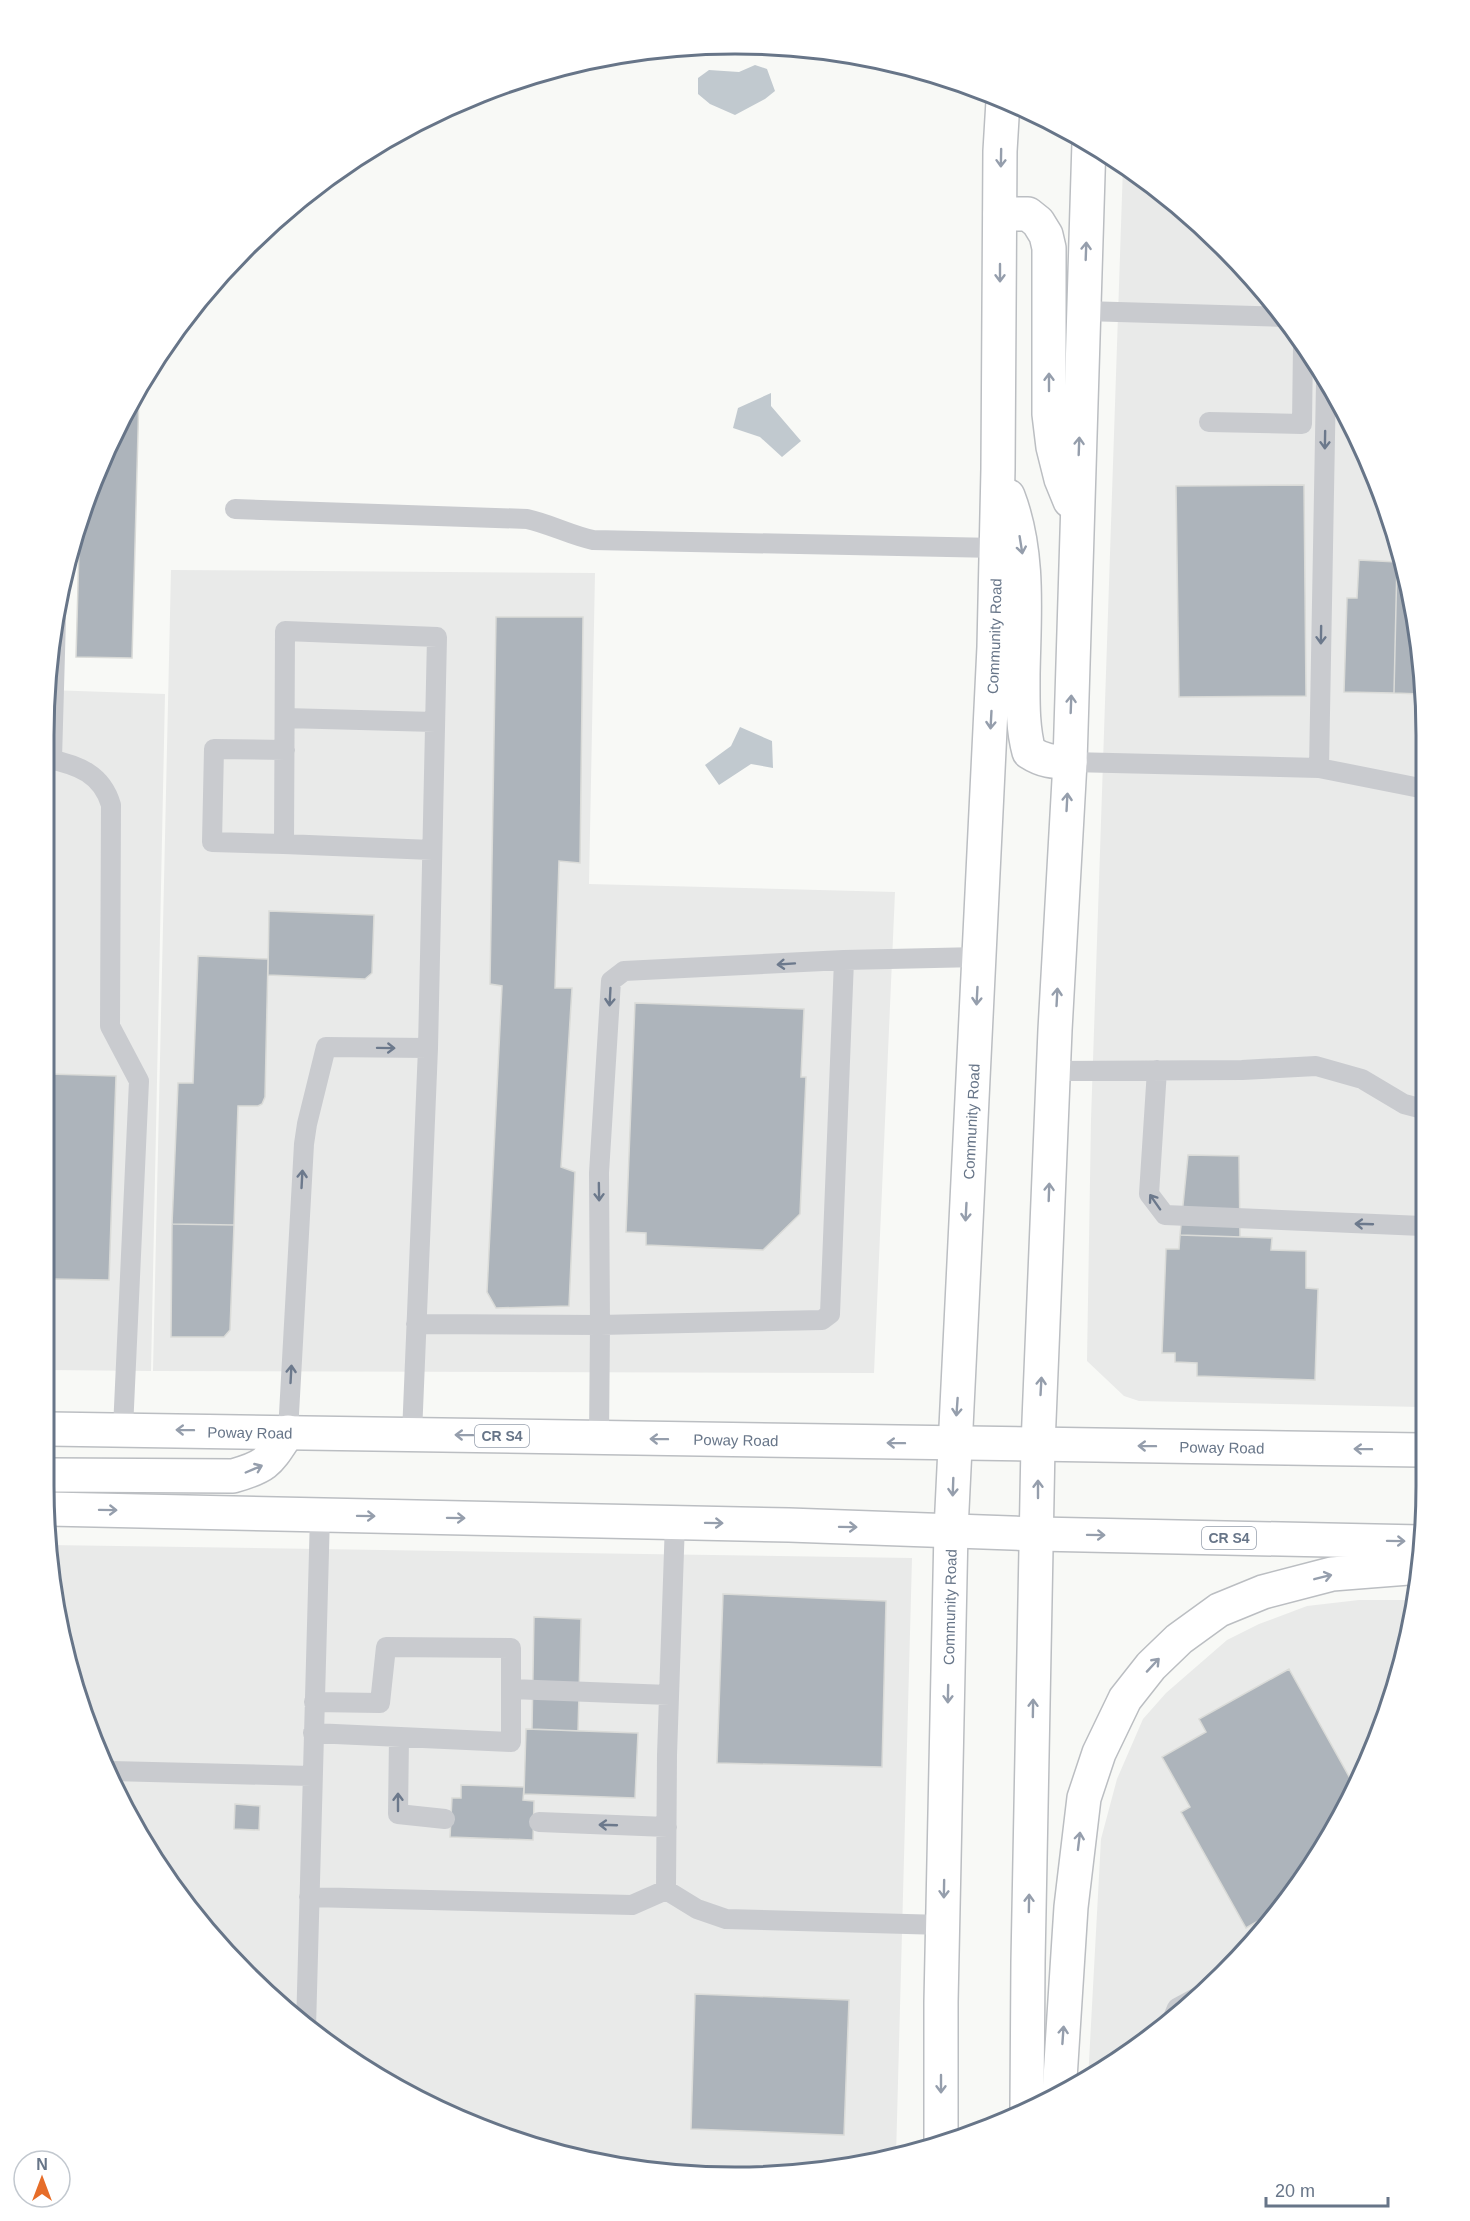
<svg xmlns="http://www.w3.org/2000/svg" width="1470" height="2221" font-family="Helvetica,sans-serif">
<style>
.built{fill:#e9eae9}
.water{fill:#c1c9cf}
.building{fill:#adb4bb;stroke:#dadbd8;stroke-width:1.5}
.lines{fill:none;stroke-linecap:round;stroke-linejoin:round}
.primary-casing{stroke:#bbbec2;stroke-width:36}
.lane{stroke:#c9cbcf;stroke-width:20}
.primary{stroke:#fff;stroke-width:33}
.oneway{stroke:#959eac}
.oneway2{stroke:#6c798c}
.labels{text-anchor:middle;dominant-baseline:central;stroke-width:6;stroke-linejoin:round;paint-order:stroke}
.shield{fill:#fff;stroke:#959eac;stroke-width:1.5}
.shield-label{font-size:14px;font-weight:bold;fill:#677588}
.street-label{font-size:15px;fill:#677588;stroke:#fff}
.rim{fill:none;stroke:#677588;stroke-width:3}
</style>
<rect width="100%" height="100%" fill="#f8f9f6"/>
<path class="built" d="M1123,166L1191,215L1284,314L1355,429L1403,556L1425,690L1421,1407L1139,1401L1124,1396L1087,1361L1091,1120Z
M171,570L595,573L589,884L895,892L874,1373L153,1371Z
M49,690L165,694L151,1371L49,1370Z
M49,1545L912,1558L896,2157L781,2176H690L600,2164L471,2125L314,2034L246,1975L160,1870L80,1708L49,1577Z
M1359,1600H1416L1403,1665L1355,1792L1255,1942L1191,2006L1088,2080L1101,1839L1117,1779L1143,1719L1166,1693L1227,1640L1259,1624L1307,1606Z"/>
<path class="water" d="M755,65L767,69L775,91L765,99L735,115L710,104L698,94V78L709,70L739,72Z
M771,393V406L801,441L782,457L760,437L733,428L738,408Z
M740,727L772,741L773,768L751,764L719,785L705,765L731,746Z"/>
<path class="building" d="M139,394L132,658L76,657L80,513L115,429Z
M1304,485L1306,696L1179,697L1176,486Z
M1359,560L1397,562L1394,693L1344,692L1347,598H1357Z
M1397,562H1404L1422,669L1421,694L1394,693Z
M496,617H583L580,863L559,861L555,988H572L561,1167L575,1172L569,1306L496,1308L487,1292L502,986L490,984Z
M49,815H54L49,987Z
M269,911L374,915L372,973L365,979L268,975Z
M198,956L268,959L265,1097L262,1104L258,1106H238L234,1225L172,1224L178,1083H193Z
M635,1003L804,1009L801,1077H806L800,1214L763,1250L646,1245V1233L626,1232Z
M49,1074L116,1076L109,1280L53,1279L50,1366Z
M1188,1155L1239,1156L1240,1237L1180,1235Z
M172,1224L234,1225L230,1330L224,1337H171Z
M1180,1235L1272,1238L1271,1250L1306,1251V1288L1318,1289L1315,1380L1197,1376V1363L1175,1362V1353H1162L1166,1249H1179Z
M723,1594L886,1601L882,1767L717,1763Z
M534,1617L581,1619L578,1731L532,1729Z
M1289,1669L1356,1789L1275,1911L1246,1928L1181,1812L1190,1807L1162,1757L1206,1732L1199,1719Z
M526,1729L638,1733L635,1798L524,1794Z
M461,1785L524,1787L523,1800L534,1801L533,1840L450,1837L452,1798H461Z
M235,1804L260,1806L259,1830L234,1829Z
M695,1994L849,2000L844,2135L691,2129Z"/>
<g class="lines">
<defs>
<g id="primary">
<path d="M1000,214H1028L1038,222L1046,235L1049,248V414L1053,447L1061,479L1070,501"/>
<path d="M1008,496C1030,553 1024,615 1023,674C1023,700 1022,726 1029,752C1043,761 1053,762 1070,762"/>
<path id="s1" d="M49,1429L1421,1450"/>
<path d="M49,1475L233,1476C268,1466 268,1462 288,1432"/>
<path d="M49,1509L789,1525L1038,1534L1421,1542"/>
<path d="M1059,2094L1071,1907L1084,1798L1099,1753L1125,1699L1151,1666L1179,1639L1219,1610L1263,1592L1332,1574L1421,1567"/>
<path d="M1027,2107L1028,1962L1038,1445L1055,1030L1070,762L1089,142"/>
<path id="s2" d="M941,2143V2002L951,1530L994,647L998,469L1000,151L1003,101"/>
</g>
</defs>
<use href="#primary" class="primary-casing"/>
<path class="lane" d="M1084,311L1285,317
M1209,422L1302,424L1303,345
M235,509L527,519C550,524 570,535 593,540L997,548
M285,718L435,722
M285,750L214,749L212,842L284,844L285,631L437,637L428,1048L412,1434
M49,759C78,765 102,774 111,805L110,1026L139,1081L123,1429
M52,759L56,618
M1070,762L1319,768L1425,789
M1319,768L1326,382
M284,844L432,850
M844,960L830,1314L822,1320L600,1325L599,1173L611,981L624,971L844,960L979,957
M1157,1070L1149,1194L1165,1215L1422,1226
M1054,1071L1242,1070L1316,1066L1362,1079L1404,1104L1423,1109
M416,1324L600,1325L599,1438
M288,1432L304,1144L307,1124L326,1047L428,1048
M511,1689L669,1695
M313,1733L511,1742V1648L386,1647L380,1703L314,1702
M399,1737L398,1814L445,1819
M111,1771L311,1776
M539,1822L667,1827
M666,1890L667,1755L675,1522
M309,1897L632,1905L666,1890L697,1909L726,1919L943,1925
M1172,2020L1177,2008L1203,1994
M306,2028L320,1515"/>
<use href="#primary" class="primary"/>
</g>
<defs><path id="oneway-shaft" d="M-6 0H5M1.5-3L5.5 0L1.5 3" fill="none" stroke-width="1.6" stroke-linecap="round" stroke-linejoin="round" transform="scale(1.5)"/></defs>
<g class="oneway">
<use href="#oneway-shaft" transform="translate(1001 158) rotate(91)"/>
<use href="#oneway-shaft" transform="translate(1086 251) rotate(-88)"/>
<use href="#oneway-shaft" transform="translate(1000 273) rotate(90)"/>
<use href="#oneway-shaft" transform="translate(1049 382) rotate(-90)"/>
<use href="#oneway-shaft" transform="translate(1079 446) rotate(-88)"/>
<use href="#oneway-shaft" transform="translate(1021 545) rotate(81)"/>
<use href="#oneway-shaft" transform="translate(1071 704) rotate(-88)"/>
<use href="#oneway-shaft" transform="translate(991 720) rotate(93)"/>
<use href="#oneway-shaft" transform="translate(1067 802) rotate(-87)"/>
<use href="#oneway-shaft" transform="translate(977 996) rotate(93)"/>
<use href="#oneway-shaft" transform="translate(1057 997) rotate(-87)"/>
<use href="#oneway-shaft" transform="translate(1049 1192) rotate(-88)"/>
<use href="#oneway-shaft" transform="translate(966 1212) rotate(93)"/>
<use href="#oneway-shaft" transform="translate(1041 1386) rotate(-87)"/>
<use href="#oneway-shaft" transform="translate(957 1407) rotate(94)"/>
<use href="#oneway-shaft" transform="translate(185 1430) rotate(-179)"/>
<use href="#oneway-shaft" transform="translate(464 1435) rotate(-179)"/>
<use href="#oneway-shaft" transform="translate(659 1439) rotate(-179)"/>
<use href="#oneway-shaft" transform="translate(896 1443) rotate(-179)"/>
<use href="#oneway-shaft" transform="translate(1147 1446) rotate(-179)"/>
<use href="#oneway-shaft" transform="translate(1363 1449) rotate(-179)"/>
<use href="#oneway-shaft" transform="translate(254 1469) rotate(-23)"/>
<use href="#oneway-shaft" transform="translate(953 1487) rotate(92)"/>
<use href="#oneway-shaft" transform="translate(1038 1489) rotate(-90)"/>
<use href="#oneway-shaft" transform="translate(108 1510) rotate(1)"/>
<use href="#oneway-shaft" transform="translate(366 1516) rotate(1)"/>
<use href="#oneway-shaft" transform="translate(456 1518) rotate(1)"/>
<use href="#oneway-shaft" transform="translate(714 1523) rotate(1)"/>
<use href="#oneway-shaft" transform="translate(848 1527) rotate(1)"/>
<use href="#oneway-shaft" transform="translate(1096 1535) rotate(1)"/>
<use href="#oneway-shaft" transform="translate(1396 1541) rotate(1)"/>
<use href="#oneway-shaft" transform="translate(1323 1577) rotate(-14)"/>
<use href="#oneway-shaft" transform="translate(1153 1665) rotate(-47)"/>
<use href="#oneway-shaft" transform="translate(948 1694) rotate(91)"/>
<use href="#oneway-shaft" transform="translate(1033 1708) rotate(-89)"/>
<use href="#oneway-shaft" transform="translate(1079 1841) rotate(-83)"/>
<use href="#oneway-shaft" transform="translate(944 1889) rotate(91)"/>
<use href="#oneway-shaft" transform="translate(1029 1903) rotate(-89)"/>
<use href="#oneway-shaft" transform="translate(1063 2035) rotate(-86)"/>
<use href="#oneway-shaft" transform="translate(941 2084) rotate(90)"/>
</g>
<g class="oneway2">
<use href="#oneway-shaft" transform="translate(1325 440) rotate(91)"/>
<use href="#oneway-shaft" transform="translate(1321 635) rotate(91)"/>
<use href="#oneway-shaft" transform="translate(786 964) rotate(176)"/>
<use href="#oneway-shaft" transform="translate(610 997) rotate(93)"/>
<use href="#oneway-shaft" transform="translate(386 1048) rotate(1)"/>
<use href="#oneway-shaft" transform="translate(302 1179) rotate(-87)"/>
<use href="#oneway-shaft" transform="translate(599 1192) rotate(89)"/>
<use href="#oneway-shaft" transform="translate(1155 1202) rotate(-125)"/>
<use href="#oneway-shaft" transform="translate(1364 1224) rotate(-178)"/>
<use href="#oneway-shaft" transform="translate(291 1374) rotate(-87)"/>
<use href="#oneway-shaft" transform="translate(398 1802) rotate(-90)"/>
<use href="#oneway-shaft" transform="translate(608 1825) rotate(-178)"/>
</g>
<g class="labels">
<g class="shield">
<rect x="475" y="1425" width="54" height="22" rx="4.5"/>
<rect x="1202" y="1527" width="54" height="22" rx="4.5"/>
</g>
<g class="shield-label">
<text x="502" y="1436">CR S4</text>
<text x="1229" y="1538">CR S4</text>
</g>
<g class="street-label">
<text stroke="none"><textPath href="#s2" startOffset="1508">Community Road</textPath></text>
<text stroke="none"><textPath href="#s2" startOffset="1022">Community Road</textPath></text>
<text stroke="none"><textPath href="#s1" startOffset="201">Poway Road</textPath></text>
<text stroke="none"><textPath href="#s1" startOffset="687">Poway Road</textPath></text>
<text stroke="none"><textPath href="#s1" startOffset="1173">Poway Road</textPath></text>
<text stroke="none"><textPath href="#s2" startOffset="536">Community Road</textPath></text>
</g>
</g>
<path d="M0 0H1470V2221H0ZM735 54H735A681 681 0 0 1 1416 735V1486A681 681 0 0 1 735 2167H735A681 681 0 0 1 54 1486V735A681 681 0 0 1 735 54Z" fill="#fff" fill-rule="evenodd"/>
<path class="rim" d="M735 54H735A681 681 0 0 1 1416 735V1486A681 681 0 0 1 735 2167H735A681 681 0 0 1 54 1486V735A681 681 0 0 1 735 54Z"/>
<g transform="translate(42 2179)"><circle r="28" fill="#ffffff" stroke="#c2c8cf" stroke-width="1.5"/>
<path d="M0-4.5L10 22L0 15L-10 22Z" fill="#e66d29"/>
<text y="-9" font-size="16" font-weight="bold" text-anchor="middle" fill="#677588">N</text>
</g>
<path d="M1266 2197v9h122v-9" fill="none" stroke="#677588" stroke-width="3"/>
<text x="1275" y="2197" font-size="18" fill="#677588" stroke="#ffffff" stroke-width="4.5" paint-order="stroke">20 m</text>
</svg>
